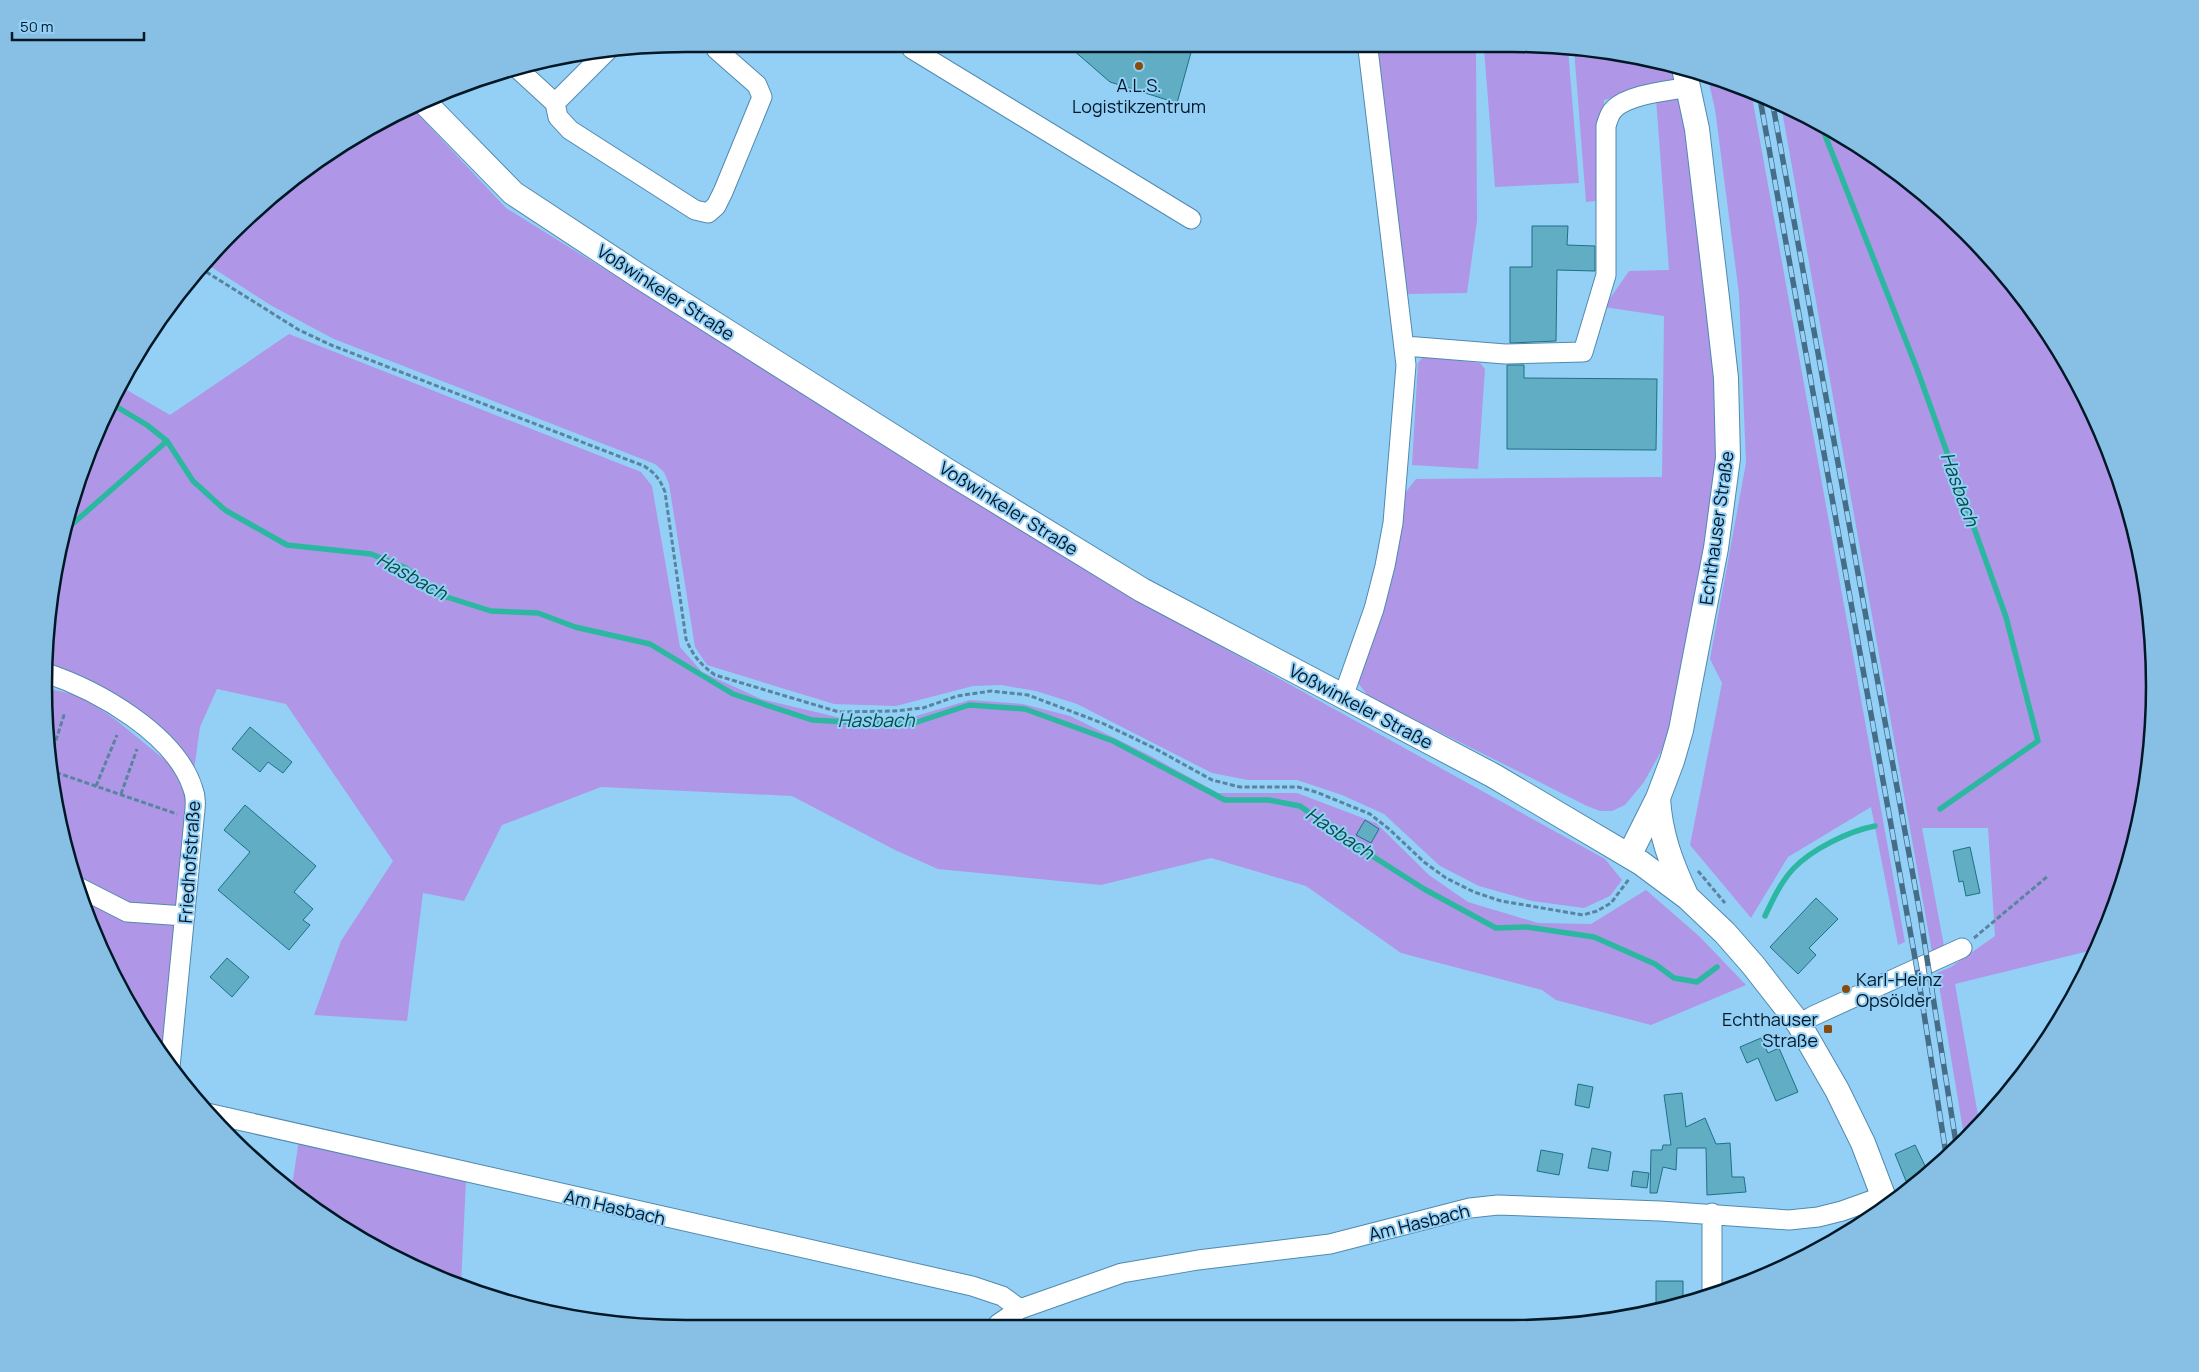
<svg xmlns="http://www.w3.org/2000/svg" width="2199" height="1372" font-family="Manrope,sans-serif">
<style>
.green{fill:#b096e7}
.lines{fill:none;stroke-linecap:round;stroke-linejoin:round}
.stream{stroke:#2cb8a0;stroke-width:5.5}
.building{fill:#61aec4;stroke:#1d7185}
.minor-casing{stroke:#508aae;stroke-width:21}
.major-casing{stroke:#508aae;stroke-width:26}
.path{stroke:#5784a0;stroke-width:3;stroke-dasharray:5 2.5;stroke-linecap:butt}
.minor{stroke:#fff;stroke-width:19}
.major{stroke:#fff;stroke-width:24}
.rail-casing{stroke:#466d87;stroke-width:5.5}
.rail{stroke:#94cff6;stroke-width:4;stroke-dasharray:11;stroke-linecap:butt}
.poi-dot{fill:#884b0d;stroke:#94cff6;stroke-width:2}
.labels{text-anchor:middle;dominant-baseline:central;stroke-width:4;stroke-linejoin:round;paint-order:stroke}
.poi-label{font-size:18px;fill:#011826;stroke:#94cff6}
.street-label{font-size:18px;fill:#011826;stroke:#94cff6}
.water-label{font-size:19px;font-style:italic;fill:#005044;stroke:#94cff6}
.rim{fill:none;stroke:#011826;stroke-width:2.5}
</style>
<rect width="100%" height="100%" fill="#94cff6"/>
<path class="green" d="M1373,49H1476L1477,221L1467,293L1406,294Z
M1484,49H1568L1579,183L1495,187Z
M1574,49H1597L1675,70L1672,82L1668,85L1604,100L1605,200L1586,202Z
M1708,79L1751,91L1905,942L1898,945L1871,807L1788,857L1751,918L1690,845L1722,683L1710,659L1746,463L1739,294L1715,109Z
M1670,96L1678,98L1683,104L1701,228L1717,407L1716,496L1679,695L1664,746L1644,782L1625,805L1612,811H1600L1587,806L1368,696L1359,684L1357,676L1398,502L1416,479L1662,477L1664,316L1604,307L1629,271L1669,270L1656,99Z
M1781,105L1904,177L1996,263L2069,365L2121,480L2150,602L2154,728L2133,853L2097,949L1955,984L1979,1121L1964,1136L1937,973L1951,967L1995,936L1988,828H1922L1944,946L1932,952Z
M414,110L506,208L1146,605L1605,859L1622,880L1610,896L1584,908L1532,901L1479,886L1440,866L1384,814L1342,795L1297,780H1248L1212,773L1077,704L1036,691L1001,685L973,686L896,706L834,704L707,665L695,647L669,484L664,472L655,464L334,339L272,306L205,263L232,232L329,152Z
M289,334L641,472L652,486L680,647L702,672L761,699L845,719L903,720L970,700L1023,704L1070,716L1149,755L1218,793H1297L1376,823L1429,875L1468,902L1538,923L1591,924L1646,890L1699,936L1746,985L1651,1025L1556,1000L1542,990L1401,953L1306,886L1211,858L1101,885L938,869L895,850L792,796L601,787L502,825L464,901L423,893L407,1021L314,1015L341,941L393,861L286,704L217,689L200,727L194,770L170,737L122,698L55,667L46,665L45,644L78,479L120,386L170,415Z
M1423,357L1480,363L1485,369L1478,469L1412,465L1418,363Z
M47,688L83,697L116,720L170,764L189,802L166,1062L152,1043L93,932L66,853L49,770Z
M299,1140L466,1180L461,1285L440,1279L295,1195L291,1192Z"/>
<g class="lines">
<path class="stream" d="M1823,130L1917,369L2006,617L2038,741L1940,809
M112,404L147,425L167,441L193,481L225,510L287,545L371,554L406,568L434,593L491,611L538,613L575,627L650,644L733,694L812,720L886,724L914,723L969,705L1025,709L1113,741L1225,800H1269L1300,806L1352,843L1424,889L1496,928L1527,927L1594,937L1655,964L1674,978L1697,982L1717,967
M69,527L167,441
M1765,916C1773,899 1781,882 1793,869C1812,849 1849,831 1875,826"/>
</g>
<path class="building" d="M1072,49H1192L1177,103L1110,82Z
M1532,226H1568L1567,245L1595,246V271L1557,270L1556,341L1510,343V267H1532Z
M1507,365H1524V378L1657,379L1656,450L1507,449Z
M250,727L292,762L283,773L268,762L260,772L232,749Z
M245,805L316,866L294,892L313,909L303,920L310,925L289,950L218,890L250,852L224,830Z
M1365,820L1379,829L1371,843L1356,835Z
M1970,847L1980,893L1966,896L1963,881L1959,882L1953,851Z
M1816,898L1838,919L1809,948L1816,955L1798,974L1770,947Z
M227,958L249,977L232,997L210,977Z
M1761,1038L1768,1053L1779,1048L1798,1092L1776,1101L1758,1058L1747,1063L1740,1047Z
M1578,1084L1593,1087L1589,1108L1575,1105Z
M1682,1093L1686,1127L1705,1118L1716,1144L1730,1143L1732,1177H1744L1746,1192L1707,1195L1706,1148H1677L1676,1170L1663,1167L1657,1193H1650L1651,1150H1662L1663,1145H1671L1664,1095Z
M1915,1145L1928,1172L1915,1184L1913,1178L1906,1181L1895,1154Z
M1592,1148L1611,1152L1608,1171L1588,1168Z
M1541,1150L1563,1154L1559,1175L1537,1171Z
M1633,1171L1649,1173L1647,1188L1631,1186Z
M1656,1281H1683V1305L1656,1310Z"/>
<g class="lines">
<defs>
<path id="minor" d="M912,49L1191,219
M518,69L555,103L558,117L570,130L695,210L708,213L716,206L723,192L762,97L757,85L716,49
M555,103L609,49
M1405,346L1505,354L1583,352L1606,275V126C1608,120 1609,114 1614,109C1629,94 1668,91 1689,87
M46,673C97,690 176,734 193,789C197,799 195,809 194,819L170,1067
M1343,697L1374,609L1385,566L1393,523L1406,365L1368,49
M78,887L127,912L185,916
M1799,1024L1813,1016L1962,948
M207,1113L972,1286L1002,1296L1020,1309
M1712,1294V1213
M998,1324L1020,1309L1122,1273L1198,1260L1330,1244L1470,1208L1498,1205L1660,1211L1789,1220L1818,1217L1842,1211L1884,1196"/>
<path id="major" d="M426,104L513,193L639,276L949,472L1142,590L1494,776L1641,863L1688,898L1725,933L1753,965L1799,1024L1837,1090L1863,1143L1887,1206
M1658,798C1660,834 1671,863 1686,895
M1630,854L1658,798L1672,761L1681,730L1716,548L1728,458L1726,378L1717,298L1697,129L1685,73"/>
</defs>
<use href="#minor" class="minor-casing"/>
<use href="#major" class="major-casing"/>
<path class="path" d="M200,268L299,330L331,345L644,466C655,473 660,479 665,492L686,639C693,656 701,665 715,675L839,712L894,711L923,708L957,696L991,691L1028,695L1102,723L1154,748L1212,780L1240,787H1298L1316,792L1370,814L1389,829L1424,862L1446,878L1474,892L1501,901L1583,915L1597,911L1611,903L1629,879
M49,762L65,712
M49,770L177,814
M96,786L117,735
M121,794L137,749
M1698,871L1725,903
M1974,938L2048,876"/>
<use href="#minor" class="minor"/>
<use href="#major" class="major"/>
<defs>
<path id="rail" d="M1759,93L1917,969L1946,1154
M1772,100L1920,914L1956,1143"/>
</defs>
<use href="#rail" class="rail-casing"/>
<use href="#rail" class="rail"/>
</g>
<g class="poi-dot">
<circle cx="1139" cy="66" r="5"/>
<circle cx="1846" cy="989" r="5"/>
<rect x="1823" y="1024" width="10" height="10" rx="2.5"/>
</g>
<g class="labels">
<g class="poi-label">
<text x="1139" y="85">A.L.S.<tspan x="1139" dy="21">Logistikzentrum</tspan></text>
<text x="1856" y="979" text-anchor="start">Karl-Heinz<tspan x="1856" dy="21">Opsölder</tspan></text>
<text x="1818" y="1019" text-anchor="end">Echthauser<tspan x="1818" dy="21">Straße</tspan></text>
</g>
<g class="street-label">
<text transform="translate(666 292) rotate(33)">Voßwinkeler Straße</text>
<text transform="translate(1009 508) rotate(32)">Voßwinkeler Straße</text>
<text transform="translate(1716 528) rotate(-82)">Echthauser Straße</text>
<text transform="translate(1361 706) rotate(28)">Voßwinkeler Straße</text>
<text transform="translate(189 862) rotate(-86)">Friedhofstraße</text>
<text transform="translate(615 1207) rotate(13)">Am Hasbach</text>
<text transform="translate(1419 1222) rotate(-14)">Am Hasbach</text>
</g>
<g class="water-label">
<text transform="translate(1960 489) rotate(70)">Hasbach</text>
<text transform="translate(412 576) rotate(29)">Hasbach</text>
<text x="876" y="720">Hasbach</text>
<text transform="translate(1340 833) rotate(34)">Hasbach</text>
</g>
</g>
<path d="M0 0H2199V1372H0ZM686 52H1512A634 634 0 0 1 2146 686V686A634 634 0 0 1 1512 1320H686A634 634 0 0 1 52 686V686A634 634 0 0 1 686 52Z" fill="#88c0e5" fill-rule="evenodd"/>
<path class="rim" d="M686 52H1512A634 634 0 0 1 2146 686V686A634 634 0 0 1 1512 1320H686A634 634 0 0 1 52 686V686A634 634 0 0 1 686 52Z"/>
<path d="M12 32v8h132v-8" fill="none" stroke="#011826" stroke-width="2.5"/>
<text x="20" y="32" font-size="15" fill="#011826" stroke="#94cff6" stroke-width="4" paint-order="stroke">50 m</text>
</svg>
